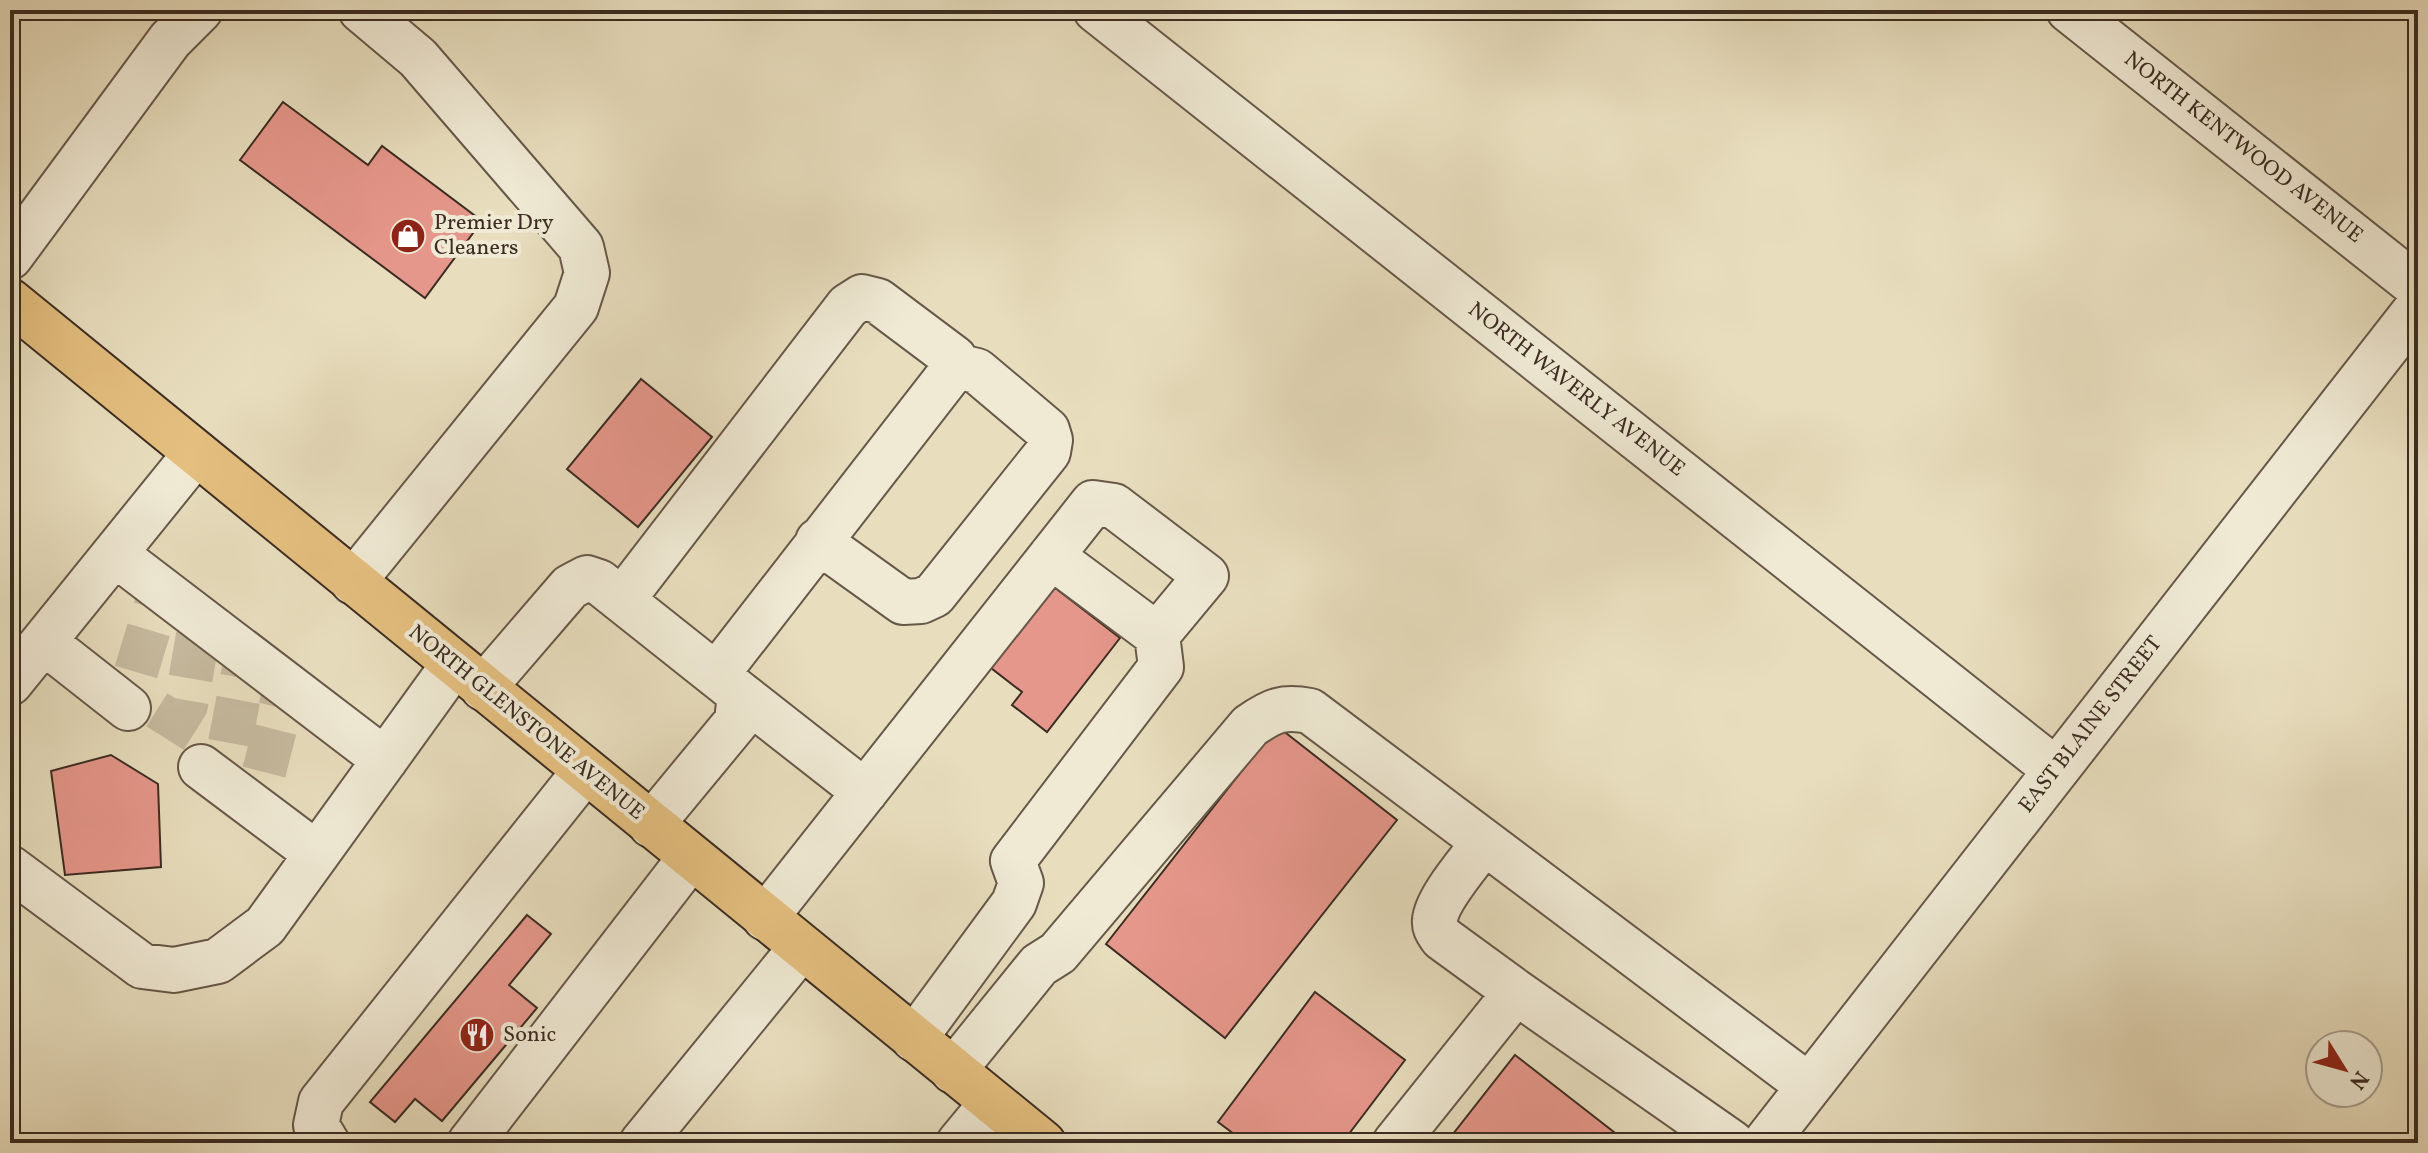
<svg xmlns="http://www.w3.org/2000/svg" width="2428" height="1153" font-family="Vollkorn,serif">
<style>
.building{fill:#e6978b;stroke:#3c2c22;stroke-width:2}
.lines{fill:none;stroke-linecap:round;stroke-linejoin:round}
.minor-tunnel{stroke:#c6ba9f;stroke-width:44;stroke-dasharray:44 22;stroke-linecap:butt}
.minor-casing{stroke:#675849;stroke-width:48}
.major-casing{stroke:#3c2c22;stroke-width:48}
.minor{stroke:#f0ead5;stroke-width:44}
.major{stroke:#e4bf7f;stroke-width:44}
.labels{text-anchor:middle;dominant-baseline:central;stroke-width:8;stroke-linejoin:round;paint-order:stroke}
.street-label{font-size:22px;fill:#3c2c22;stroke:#f0ead5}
.poi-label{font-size:22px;fill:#3c2c22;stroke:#f0ead5;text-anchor:start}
</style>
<rect width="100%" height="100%" fill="#e8debe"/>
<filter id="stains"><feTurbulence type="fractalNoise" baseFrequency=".0025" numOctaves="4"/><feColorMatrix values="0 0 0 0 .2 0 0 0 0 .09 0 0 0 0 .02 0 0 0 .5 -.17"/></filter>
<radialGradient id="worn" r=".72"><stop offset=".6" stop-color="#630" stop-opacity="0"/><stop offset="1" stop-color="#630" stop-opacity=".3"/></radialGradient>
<path class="building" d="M283,102L368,165L382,146L482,221L425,298L240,160Z
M641,379L712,437L638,527L567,469Z
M1054,587L1120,638L1047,732L1012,705L1022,692L991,668Z
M1277,726L1397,820L1225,1038L1106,944Z
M111,755L158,784L161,867L65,875L51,771Z
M527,915L551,934L509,985L537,1008L442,1121L415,1099L395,1122L370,1102Z
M1315,992L1405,1060L1342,1143H1246L1218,1122Z
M1515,1055L1628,1143H1446Z"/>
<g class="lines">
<path class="minor-tunnel" d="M136,672L157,602
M165,738L186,705L198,635
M230,743L244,669
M264,772L283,697"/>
<defs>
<path id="minor" d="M1096,10L2056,770
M2069,10L2418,287
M10,257L170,40L200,10
M818,541L903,602L921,601L934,595L1048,452L1050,440L1047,430L977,371L956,366
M115,554L385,760
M1051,556L1157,635
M353,582L576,307L587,273L581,247L418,58L361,10
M622,600L848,306L862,297L878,301L954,358L956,366L716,675
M44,642L128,708
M10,683L196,453
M483,688L570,587L587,578L599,582L740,694L737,721L651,825
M740,694L865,792
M201,767L317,854
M1484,842C1471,861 1437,898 1435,920C1434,928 1438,932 1442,938L1516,992
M10,868L142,966L174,970L218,961L265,926L454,664
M765,918L1093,503L1114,506L1206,576L1157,635L1161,667L1013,861L1021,883L1014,903L914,1039
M953,1071L1039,965L1058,953L1250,726C1273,710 1283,706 1310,711L1809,1086
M327,1143L316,1125L321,1102L585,771
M470,1143L691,857
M642,1143L801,948
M959,1143L992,1103
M1395,1143L1516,992L1732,1143
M1765,1143L2418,307"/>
<path id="major" d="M10,301L1043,1143"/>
</defs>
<use href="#minor" class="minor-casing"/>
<use href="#major" class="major-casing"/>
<use href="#minor" class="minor"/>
<use href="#major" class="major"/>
</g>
<defs>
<symbol id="shop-disc" viewBox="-11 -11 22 22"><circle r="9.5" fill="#8f2418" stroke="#f0ead5"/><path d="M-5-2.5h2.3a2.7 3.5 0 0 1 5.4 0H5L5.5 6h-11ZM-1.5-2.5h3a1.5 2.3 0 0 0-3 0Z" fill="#fff"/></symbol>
<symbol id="restaurant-disc" viewBox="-11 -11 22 22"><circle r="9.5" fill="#8f2418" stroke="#f0ead5"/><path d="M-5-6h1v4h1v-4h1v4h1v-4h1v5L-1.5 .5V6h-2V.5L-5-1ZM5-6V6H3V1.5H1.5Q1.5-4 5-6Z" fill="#fff"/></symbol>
</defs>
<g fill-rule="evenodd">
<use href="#shop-disc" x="388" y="216" width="40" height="40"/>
<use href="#restaurant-disc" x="457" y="1015" width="40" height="40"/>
</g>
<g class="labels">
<g class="street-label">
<text transform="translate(2243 148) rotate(38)">NORTH KENTWOOD AVENUE</text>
<text transform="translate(1576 390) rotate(38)">NORTH WAVERLY AVENUE</text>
<text transform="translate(526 723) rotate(39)">NORTH GLENSTONE AVENUE</text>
<text transform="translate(2091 725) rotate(-52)">EAST BLAINE STREET</text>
</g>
<g class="poi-label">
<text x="434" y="223">Premier Dry<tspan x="434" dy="25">Cleaners</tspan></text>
<text x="503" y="1035">Sonic</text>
</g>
</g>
<rect width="2428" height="1153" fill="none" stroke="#e8debe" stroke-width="40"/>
<rect x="12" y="12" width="2404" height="1129" fill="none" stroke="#3c2c22" stroke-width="4"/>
<rect x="20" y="20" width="2388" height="1113" fill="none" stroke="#3c2c22" stroke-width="2"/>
<g transform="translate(2344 1069) rotate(127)"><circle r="38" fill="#f0ead5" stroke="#a89e8d" stroke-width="2"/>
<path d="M0-6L14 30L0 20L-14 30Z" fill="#8f2418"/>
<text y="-12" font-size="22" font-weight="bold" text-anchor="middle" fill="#3c2c22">N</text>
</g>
<rect width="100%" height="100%" filter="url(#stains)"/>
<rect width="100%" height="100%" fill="url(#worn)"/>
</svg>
